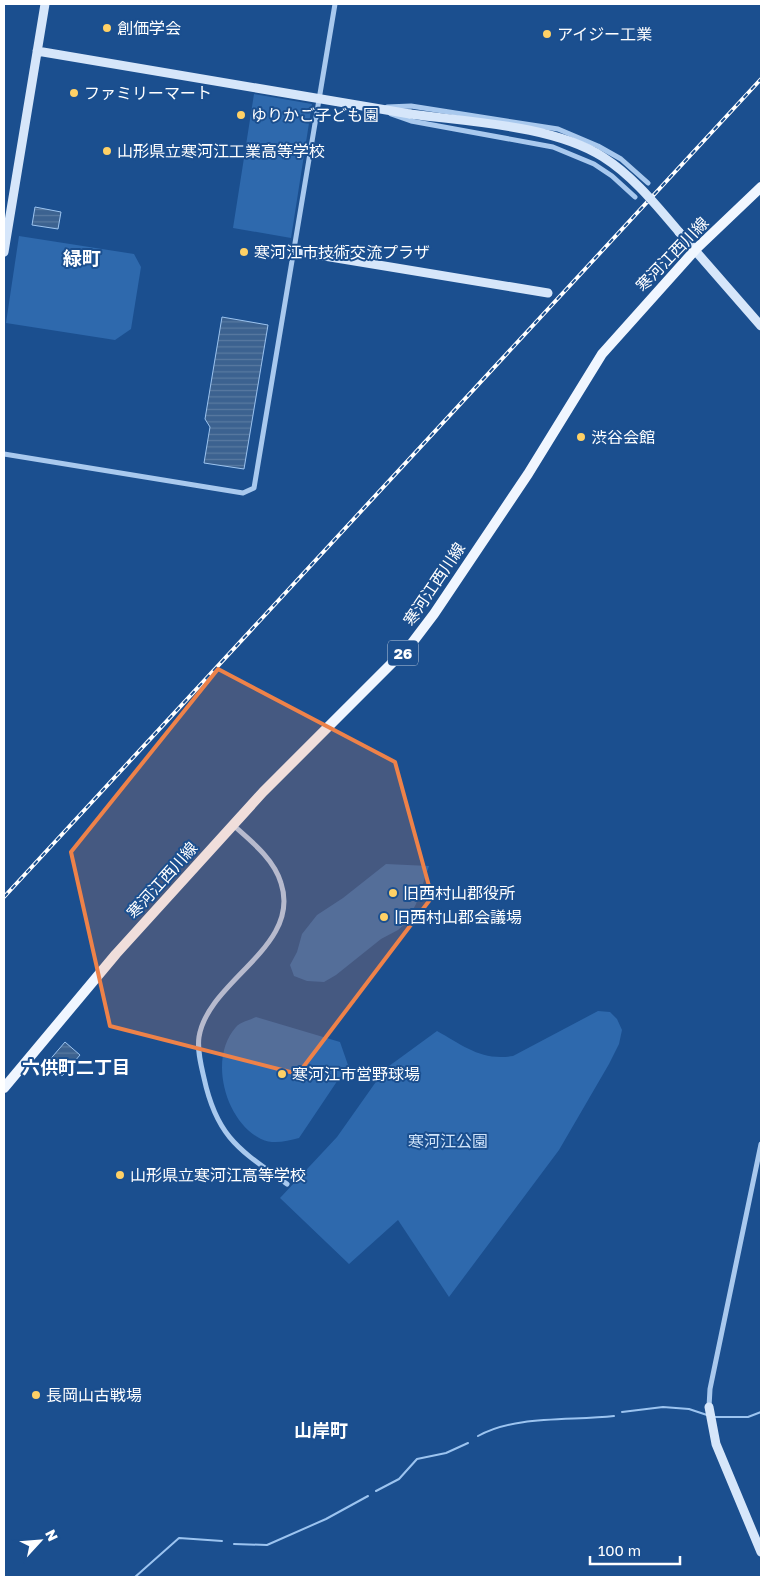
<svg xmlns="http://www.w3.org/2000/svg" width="765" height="1581" font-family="'Golos Text','Noto Sans JP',sans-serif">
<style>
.park{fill:#2e69ad}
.water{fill:url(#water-rules);stroke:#9cc4f0}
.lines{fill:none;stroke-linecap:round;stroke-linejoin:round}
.stream{stroke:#9cc4f0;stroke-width:2}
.street{stroke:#a9c9ee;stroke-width:5}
.secondary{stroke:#d6e6fa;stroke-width:9}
.primary{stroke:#f0f6ff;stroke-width:10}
.rail-casing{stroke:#fff;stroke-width:4}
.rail{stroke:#1b4f8f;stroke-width:2;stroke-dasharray:5.5;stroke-linecap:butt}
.secondary-bridge{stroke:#d6e6fa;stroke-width:9}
.marked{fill:#ee8249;fill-opacity:0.2;stroke:#ee8249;stroke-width:4;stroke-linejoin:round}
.poi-dot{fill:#ffd166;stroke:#1b4f8f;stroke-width:2}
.labels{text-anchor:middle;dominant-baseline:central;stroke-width:4;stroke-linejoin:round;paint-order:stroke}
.shield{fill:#1b4f8f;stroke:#bbcadd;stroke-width:1}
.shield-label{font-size:15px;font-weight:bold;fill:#fff}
.poi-label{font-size:16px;fill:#fff;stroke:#1b4f8f;text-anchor:start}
.street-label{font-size:16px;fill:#fff;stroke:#1b4f8f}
.park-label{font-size:16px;fill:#cfe3fa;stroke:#1b4f8f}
.neighbourhood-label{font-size:18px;font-weight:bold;fill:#fff;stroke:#1b4f8f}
.quarter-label{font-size:19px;font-weight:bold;fill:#fff;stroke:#1b4f8f}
</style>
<defs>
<pattern id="water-rules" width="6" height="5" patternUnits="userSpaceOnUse" patternTransform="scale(1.25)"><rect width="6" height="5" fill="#3c6290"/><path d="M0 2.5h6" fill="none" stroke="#597aa1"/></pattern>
</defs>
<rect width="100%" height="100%" fill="#1b4f8f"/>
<path class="park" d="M254,94L312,104L291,238L233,228Z
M19,236L134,254L141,267L131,329L115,340L6,323Z
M386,864L429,866L416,904L406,923L398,930L381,939L336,975L324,982L307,981L294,976L290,965L297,952L302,934L317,915L343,898Z
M598,1011L610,1012L617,1019L622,1030L619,1044L609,1064L559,1150L449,1297L398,1220L349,1264L280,1198L337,1137L385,1069L437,1031C464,1046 481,1061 513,1056Z
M256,1017L340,1042L348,1065L299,1138C286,1141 274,1145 261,1139C225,1121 208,1058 236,1027C240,1022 250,1020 256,1017Z"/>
<path class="water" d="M35,207L61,212L58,229L32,225Z
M222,317L268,325L244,469L204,463L210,427L205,419Z
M65,1042L80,1055L62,1076L47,1063Z"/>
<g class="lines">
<path class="stream" d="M622,1412L663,1407L689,1409L707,1415
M715,1417H748L761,1412
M478,1436C515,1415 571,1421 614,1416
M376,1491L399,1479L417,1459L446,1453L468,1443
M234,1544L267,1545L326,1519L368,1496
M135,1577L179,1538L222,1541"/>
<path class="street" d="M387,107L411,106L558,129L598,146L621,159L648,183
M391,114L411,121L553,147L594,164L612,176L635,197
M4,454L243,493L254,488L335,4
M233,825C251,841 274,859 281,883C302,947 208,980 199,1037C197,1050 201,1065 204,1078C217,1138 240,1150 287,1184
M709,1407L710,1389L761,1144"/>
<path class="secondary" d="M37,51L410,114
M679,232L761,326
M294,251L548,293
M4,252L45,4
M709,1407L716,1444L761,1552"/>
<path class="primary" d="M4,1088L116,954L263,792L412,643L434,614L528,474L602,354L696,249L761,187"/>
<defs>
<path id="rail" d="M4,897L761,79"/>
</defs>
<use href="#rail" class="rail-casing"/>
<use href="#rail" class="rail"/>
<path class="secondary-bridge" d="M410,114C468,122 553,125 603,157C633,176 656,205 679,232"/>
</g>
<path class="marked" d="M218,669L395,762L432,897L298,1074L110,1026L71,852Z"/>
<g class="poi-dot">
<circle cx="107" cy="28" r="5"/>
<circle cx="547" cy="34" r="5"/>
<circle cx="74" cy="93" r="5"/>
<circle cx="241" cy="115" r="5"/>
<circle cx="107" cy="151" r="5"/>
<circle cx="244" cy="252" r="5"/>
<circle cx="581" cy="437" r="5"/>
<circle cx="393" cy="893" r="5"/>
<circle cx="384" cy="917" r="5"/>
<circle cx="282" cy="1074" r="5"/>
<circle cx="120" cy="1175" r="5"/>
<circle cx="36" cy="1395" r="5"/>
</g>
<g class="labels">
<rect class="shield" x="388" y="640.5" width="30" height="25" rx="4"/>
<g class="shield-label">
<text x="403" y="653">26</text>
</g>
<g class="poi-label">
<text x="117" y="28">創価学会</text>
<text x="557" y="34">アイジー工業</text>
<text x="84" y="93">ファミリーマート</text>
<text x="251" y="115">ゆりかご子ども園</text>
<text x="117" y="151">山形県立寒河江工業高等学校</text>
<text x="254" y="252">寒河江市技術交流プラザ</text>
<text x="591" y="437">渋谷会館</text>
<text x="403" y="893">旧西村山郡役所</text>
<text x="394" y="917">旧西村山郡会議場</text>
<text x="292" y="1074">寒河江市営野球場</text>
<text x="130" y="1175">山形県立寒河江高等学校</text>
<text x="46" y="1395">長岡山古戦場</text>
</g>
<g class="street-label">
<text transform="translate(672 254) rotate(-46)">寒河江西川線</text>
<text transform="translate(434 584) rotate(-56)">寒河江西川線</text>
<text transform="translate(162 880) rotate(-48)">寒河江西川線</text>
</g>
<g class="park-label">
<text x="448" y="1141">寒河江公園</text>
</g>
<g class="neighbourhood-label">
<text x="76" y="1067">六供町二丁目</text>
<text x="321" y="1430">山岸町</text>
</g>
<g class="quarter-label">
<text x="82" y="257">緑町</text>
</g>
</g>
<rect width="765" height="1581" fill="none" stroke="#ffffff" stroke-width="10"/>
<g transform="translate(40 1541) rotate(64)" stroke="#1b4f8f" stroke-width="4" paint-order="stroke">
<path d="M0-4L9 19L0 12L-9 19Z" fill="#ffffff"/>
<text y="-8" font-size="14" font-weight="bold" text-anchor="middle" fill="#ffffff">N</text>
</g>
<path d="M590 1556v8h90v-8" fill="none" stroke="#ffffff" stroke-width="2.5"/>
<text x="598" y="1556" font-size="15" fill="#ffffff" stroke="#1b4f8f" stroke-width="4" paint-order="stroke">100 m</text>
</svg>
